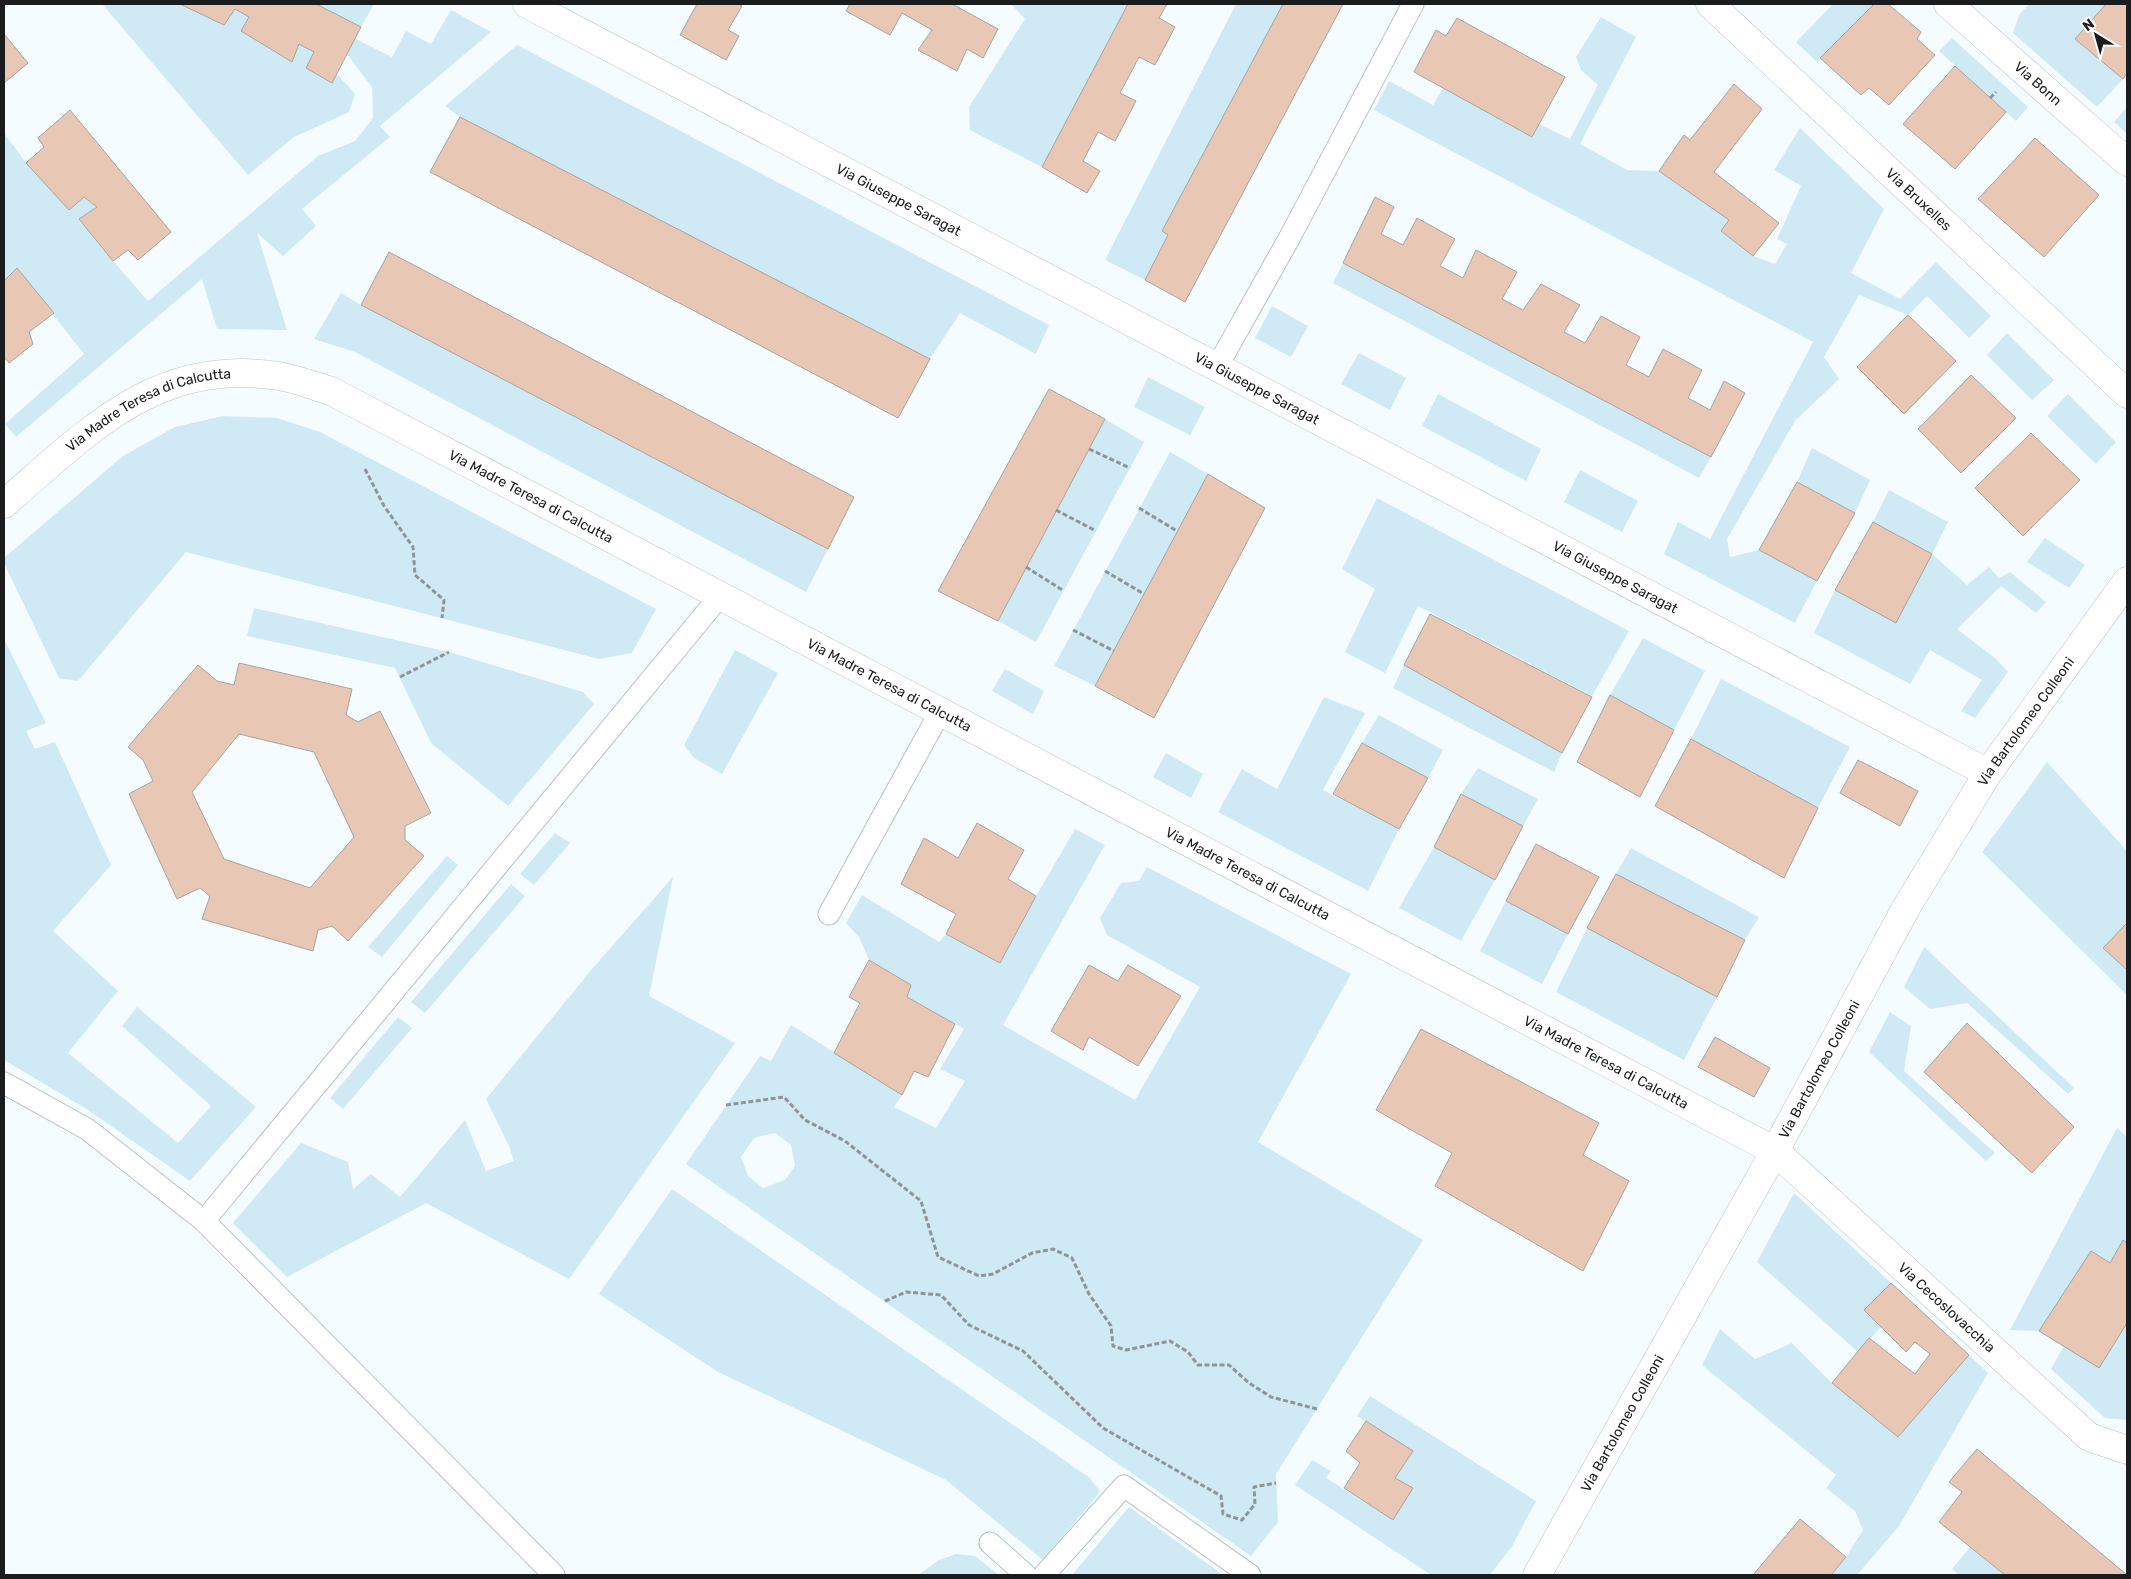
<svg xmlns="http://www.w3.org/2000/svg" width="2131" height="1579" font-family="Rubik,sans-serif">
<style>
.green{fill:#cfeaf5;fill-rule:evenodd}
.building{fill:#e8c8b4;stroke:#a8a29f;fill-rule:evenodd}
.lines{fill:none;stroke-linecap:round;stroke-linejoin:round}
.lane-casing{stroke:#bac1c4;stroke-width:23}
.street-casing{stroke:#bac1c4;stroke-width:29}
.secondary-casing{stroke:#bac1c4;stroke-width:29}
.path{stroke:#8f9496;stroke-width:3;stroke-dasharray:5 2.5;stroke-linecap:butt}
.lane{stroke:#fff;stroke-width:21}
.street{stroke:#fff;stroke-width:28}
.secondary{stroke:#fff;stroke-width:28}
.labels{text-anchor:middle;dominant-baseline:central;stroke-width:5;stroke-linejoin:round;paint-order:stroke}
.street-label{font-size:14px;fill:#1a1c1d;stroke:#fff}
</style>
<rect width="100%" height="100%" fill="#f5fcff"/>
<path class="green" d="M102,4H180L224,25L235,9L249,17L241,31L291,62L299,44L314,52L306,68L332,83L337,74L355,94L349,112L294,137L248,175Z
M316,4H374L361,27Z
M1011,4H1128L1042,167L970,130L969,107L1025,19Z
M1236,4H1283L1162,231L1168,235L1145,280L1105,260Z
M1833,4H1874L1820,58L1818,63L1796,42Z
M2029,4H2106L2075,39L2123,79L2097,107L2013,33L2019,15Z
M451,10L491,32L380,126L390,137L302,209L316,226L283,256L257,233L287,330L217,329L202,279L16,437L5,424L84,354L17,269L4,281V133L26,163L69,210L84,197L97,207L79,219L113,261L148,301L318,156L355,141L373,118L372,87L347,54L354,38L392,57L406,31L431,44Z
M1601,17L1636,37L1580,144L1627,170L1659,171L1729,220L1722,232L1753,256L1775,264L1787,244L1777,239L1801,186L1774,170L1800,128L1884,209L1851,273L1900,299L1936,262L1991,316L1969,338L1927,296L1908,315L1859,295L1824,357L1839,379L1795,421L1727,539L1730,557L1759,550L1817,581L1795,623L1664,554L1678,522L1710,539L1813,342L1374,110L1389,81L1433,105L1443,88L1532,137L1539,124L1570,139L1598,85L1581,70L1576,57Z
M1952,38L2028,107L2016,121L1939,51Z
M517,45L1049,325L1036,354L960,313L930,359L460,117L445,106Z
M2127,107V134L2114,122Z
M1343,263L1711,457L1699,478L1333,283Z
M341,293L361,305L828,549L806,592L355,352L314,339Z
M1272,306L1308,326L1291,357L1255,338Z
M2007,333L2054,380L2032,400L1987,355Z
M1359,353L1406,378L1390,410L1341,384Z
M1148,377L1205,407L1190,435L1134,407Z
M1438,394L1541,449L1526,481L1422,426Z
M2068,394L2116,442L2096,464L2047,416Z
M223,416L277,418L320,432L656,609L632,653L599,659L186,552L78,681L59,678L4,563V558L123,456L175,427Z
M1105,419L1144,442L1036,642L998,621Z
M1812,448L1870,480L1855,513L1797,482Z
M1170,452L1208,474L1095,686L1054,666Z
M1580,470L1638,501L1622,532L1564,502Z
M1889,490L1948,522L1932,554L1967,585L1989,567L1999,578L2010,572L2046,602L2036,613L2001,586L1957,629L1995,658L2008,672L1975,718L1961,711L1982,680L1930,650L1910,684L1814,633L1835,590L1896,622L1932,554L1873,522Z
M1377,498L1629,631L1592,696L1418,606L1385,673L1345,652L1375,589L1342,569Z
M2045,538L2085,565L2069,588L2027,562Z
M254,608L449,652L583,692L594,704L508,806L431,743L395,668L247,636Z
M1643,638L1705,671L1674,730L1610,695Z
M4,639L46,723L26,731L35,749L55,742L111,865L53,931L118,991L68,1053L178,1143L211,1106L122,1026L137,1007L256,1107L190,1181L88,1110L4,1060Z
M735,650L778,673L722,774L694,758L684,745Z
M1404,665L1562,753L1554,772L1393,688Z
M1005,669L1044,691L1033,714L992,691Z
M1721,679L1850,747L1818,808L1691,739Z
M1324,697L1365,713L1323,790L1399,829L1368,891L1218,812L1242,769L1277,789Z
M1379,715L1443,750L1428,778L1362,743Z
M1166,753L1203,774L1191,798L1153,777Z
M2047,762L2127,851V923L2103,948L2127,970V995L1982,852Z
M1478,768L1538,799L1523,826L1461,794Z
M1075,829L1105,845L1003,1025L1135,1100L1200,987L1107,935L1100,918L1121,883L1139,881L1147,867L1351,974L1258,1142L1423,1240L1276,1474L1278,1522L1251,1556L686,1164L760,1056L771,1061L791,1025L902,1095L894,1107L936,1128L965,1081L940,1069L964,1029L907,997L911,985L869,960L859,937L846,923L862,895L939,942L946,934L1000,963L1036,896ZM775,1133L791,1145L795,1166L785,1180L763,1188L748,1176L741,1157L754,1138Z
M555,833L570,843L534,885L520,874Z
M1434,847L1495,880L1461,941L1399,908Z
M1631,848L1759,917L1745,940L1616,874Z
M447,856L458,865L382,957L368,947Z
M673,877L649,996L735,1043L569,1279L426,1203L287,1277L233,1223L301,1143L348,1162L353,1189L371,1174L400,1197L465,1120L486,1171L514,1161L509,1146L486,1099L592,969Z
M511,884L525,896L425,1013L411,1002Z
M1506,901L1568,934L1542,984L1480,951Z
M1587,928L1717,997L1684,1060L1556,992Z
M1924,947L2074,1088L2068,1094L1967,1003L1930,1009L1904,987Z
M1890,1012L1911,1026L1904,1071L1995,1153L1986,1161L1869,1052Z
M398,1017L412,1028L343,1109L330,1098Z
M2117,1128L2127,1137V1243L2123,1241L2110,1263L2091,1252L2039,1331L2010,1330Z
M672,1189L1090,1478L1100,1492L1043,1560L946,1480L718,1372L599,1294Z
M1794,1193L1891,1283L1864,1310L1881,1327L1858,1352L1757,1262Z
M2127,1323V1420L2105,1418L2051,1369L2064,1346L2099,1367Z
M1720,1329L1755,1359L1792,1343L1832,1383L1898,1437L1969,1355L1988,1373L1899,1526L1857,1575H1831L1846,1557L1863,1530L1855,1511L1826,1488L1836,1475L1702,1365Z
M1370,1396L1536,1501L1512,1546L1490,1575H1431L1295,1485L1312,1460L1331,1471L1326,1478L1393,1520L1413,1488L1395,1478L1413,1451L1357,1416Z
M1129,1507L1223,1575H1072Z
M1970,1547L2005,1575H1959L1952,1569Z
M956,1554L975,1556L999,1575H918L939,1560Z"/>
<path class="building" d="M180,4H316L361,27L332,83L306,68L314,52L299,44L292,62L241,31L249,17L235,9L224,25Z
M697,4H738L742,6L728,30L739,36L726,60L680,35Z
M850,4H952L998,29L983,58L967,49L957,71L918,50L932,30L902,13L890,35L846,11Z
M1128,4H1167L1159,18L1175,27L1155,65L1139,57L1120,93L1136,101L1115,141L1098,132L1083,161L1100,171L1087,193L1042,167Z
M1283,4H1343L1185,302L1145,280L1168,235L1162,231Z
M1874,4H1888L1921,32L1917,39L1935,55L1889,105L1869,88L1861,95L1820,58Z
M2106,4H2127V73L2123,79L2075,39Z
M1457,18L1565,77L1532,137L1414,72L1436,30L1446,36Z
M4,34L28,63L4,83Z
M1955,66L2006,112L1955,169L1903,124Z
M1734,84L1762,109L1714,172L1779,223L1753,256L1721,231L1729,220L1659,171L1684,135L1690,140Z
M70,110L171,232L138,260L128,250L113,261L79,219L97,207L84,197L69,210L26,163L44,147L38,138Z
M460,117L930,359L898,418L430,172Z
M2035,138L2099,195L2044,257L1978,199Z
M1375,197L1394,207L1381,234L1403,245L1417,218L1455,239L1440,266L1463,278L1476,250L1517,272L1502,299L1523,310L1541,284L1580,305L1564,332L1585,343L1601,316L1640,337L1626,365L1649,377L1663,349L1702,370L1688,398L1710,410L1724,381L1745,393L1711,457L1343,263Z
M389,252L854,497L828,549L361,305Z
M17,268L54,313L29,332L33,344L9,363L4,357V281Z
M1908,315L1956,361L1904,414L1857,367Z
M1971,375L2016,418L1961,473L1918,429Z
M1049,389L1105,419L998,621L938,591Z
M2031,433L2080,480L2023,536L1975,488Z
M1208,474L1265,508L1154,718L1095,686Z
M1797,482L1855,513L1817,581L1759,550Z
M1873,522L1932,554L1896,623L1835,590Z
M1430,614L1592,697L1562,753L1404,665Z
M239,663L352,689L346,715L358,722L380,711L431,813L405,826V840L424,856L348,941L332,926L318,930L313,951L202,919L210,896L200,888L177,899L129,794L153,781L143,760L128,747L198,665L217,681L234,685ZM239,734L314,752L354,837L310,888L224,859L192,792Z
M1610,695L1674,730L1640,797L1577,762Z
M1691,739L1818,808L1784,878L1655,806Z
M1362,743L1428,778L1399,829L1333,794Z
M1858,760L1918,791L1900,826L1840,793Z
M1461,794L1523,826L1495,880L1434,847Z
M977,823L1024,850L1008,879L1036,896L1000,963L946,934L956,914L901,884L924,838L958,858Z
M1536,844L1599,877L1568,934L1506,901Z
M1616,874L1745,940L1717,997L1587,928Z
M2127,923V970L2103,948Z
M869,960L911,985L907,997L955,1024L928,1077L914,1071L902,1095L834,1053L860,1003L849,997Z
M1089,965L1118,981L1128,965L1181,996L1138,1066L1089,1037L1083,1050L1051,1031Z
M1967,1023L2074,1127L2032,1173L1924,1072Z
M1421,1029L1599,1123L1583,1155L1629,1181L1583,1271L1435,1186L1452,1153L1376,1110Z
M1715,1037L1770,1068L1754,1097L1698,1067Z
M2123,1240L2127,1243V1323L2099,1368L2039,1331L2091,1251L2110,1263Z
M1891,1283L1969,1355L1898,1437L1832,1383L1869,1338L1915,1374L1930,1354L1915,1342L1906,1352L1864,1310Z
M1366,1421L1413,1451L1395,1478L1413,1488L1393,1520L1344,1488L1360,1463L1346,1451Z
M1977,1449L2127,1575H2005L1939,1522L1962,1492L1949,1482Z
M1800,1519L1846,1557L1831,1575H1753Z"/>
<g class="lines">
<defs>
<path id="lane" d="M1217,367L1291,235L1413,4
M829,914L940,712
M4,1083L87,1129L204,1221L554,1575
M204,1221L720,596
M990,1543L1026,1575
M1044,1575L1124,1486L1250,1575"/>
<g id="street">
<path id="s1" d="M527,4L1988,773"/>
<path id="s2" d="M1710,4L2127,394"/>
<path id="s3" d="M1948,4L2127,162"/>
<path id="s4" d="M4,504C89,431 156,357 279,376C296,379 314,386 331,391L1775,1151L2089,1437L2127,1450"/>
</g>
<g id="secondary">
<path id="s5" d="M1537,1575L1775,1151L1906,908L1988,773L2127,581"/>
</g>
</defs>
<use href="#lane" class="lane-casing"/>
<use href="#street" class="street-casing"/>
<use href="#secondary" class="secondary-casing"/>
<path class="path" d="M1990,98L1996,92
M1089,449L1130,468
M365,469L384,506L413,547L415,575L444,600L442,618
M1139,508L1177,531
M1056,510L1096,531
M1026,567L1064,591
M1105,571L1144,594
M1073,630L1114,651
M400,677L449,652
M726,1105L784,1097L805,1120L845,1141L921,1201L938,1257L979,1276L993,1274L1032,1253L1053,1249L1072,1258L1089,1294L1111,1326L1113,1346L1126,1350L1170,1341L1188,1352L1198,1365H1229L1249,1383L1271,1397L1317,1409
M885,1301L906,1292L941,1295L969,1325L1023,1351L1103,1428L1221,1496L1223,1514L1242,1520L1255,1504L1254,1487L1276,1483"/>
<use href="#lane" class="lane"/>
<use href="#street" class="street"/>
<use href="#secondary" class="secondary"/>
</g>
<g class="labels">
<g class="street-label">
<text stroke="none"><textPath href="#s3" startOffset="120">Via Bonn</textPath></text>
<text stroke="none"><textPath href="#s2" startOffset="286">Via Bruxelles</textPath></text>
<text stroke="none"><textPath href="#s1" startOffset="420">Via Giuseppe Saragat</textPath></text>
<text stroke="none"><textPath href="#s1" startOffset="825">Via Giuseppe Saragat</textPath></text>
<text stroke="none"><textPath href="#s4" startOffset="176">Via Madre Teresa di Calcutta</textPath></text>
<text stroke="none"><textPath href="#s4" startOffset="596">Via Madre Teresa di Calcutta</textPath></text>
<text stroke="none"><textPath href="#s1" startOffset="1230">Via Giuseppe Saragat</textPath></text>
<text stroke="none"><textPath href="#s4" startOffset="1001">Via Madre Teresa di Calcutta</textPath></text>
<text stroke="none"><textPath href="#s5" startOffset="984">Via Bartolomeo Colleoni</textPath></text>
<text stroke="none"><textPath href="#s4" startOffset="1406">Via Madre Teresa di Calcutta</textPath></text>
<text stroke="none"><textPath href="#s4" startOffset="1811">Via Madre Teresa di Calcutta</textPath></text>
<text stroke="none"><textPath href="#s5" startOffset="579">Via Bartolomeo Colleoni</textPath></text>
<text stroke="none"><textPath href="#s4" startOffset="2234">Via Cecoslovacchia</textPath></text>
<text stroke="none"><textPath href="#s5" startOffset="174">Via Bartolomeo Colleoni</textPath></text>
</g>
</g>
<rect width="2131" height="1579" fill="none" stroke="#1a1c1d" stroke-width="10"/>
<g transform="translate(2096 35) rotate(323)" stroke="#ffffff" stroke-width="4" paint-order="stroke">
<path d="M0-4L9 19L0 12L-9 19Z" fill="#1a1c1d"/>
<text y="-8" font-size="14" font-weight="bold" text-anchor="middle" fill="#1a1c1d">N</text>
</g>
</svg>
